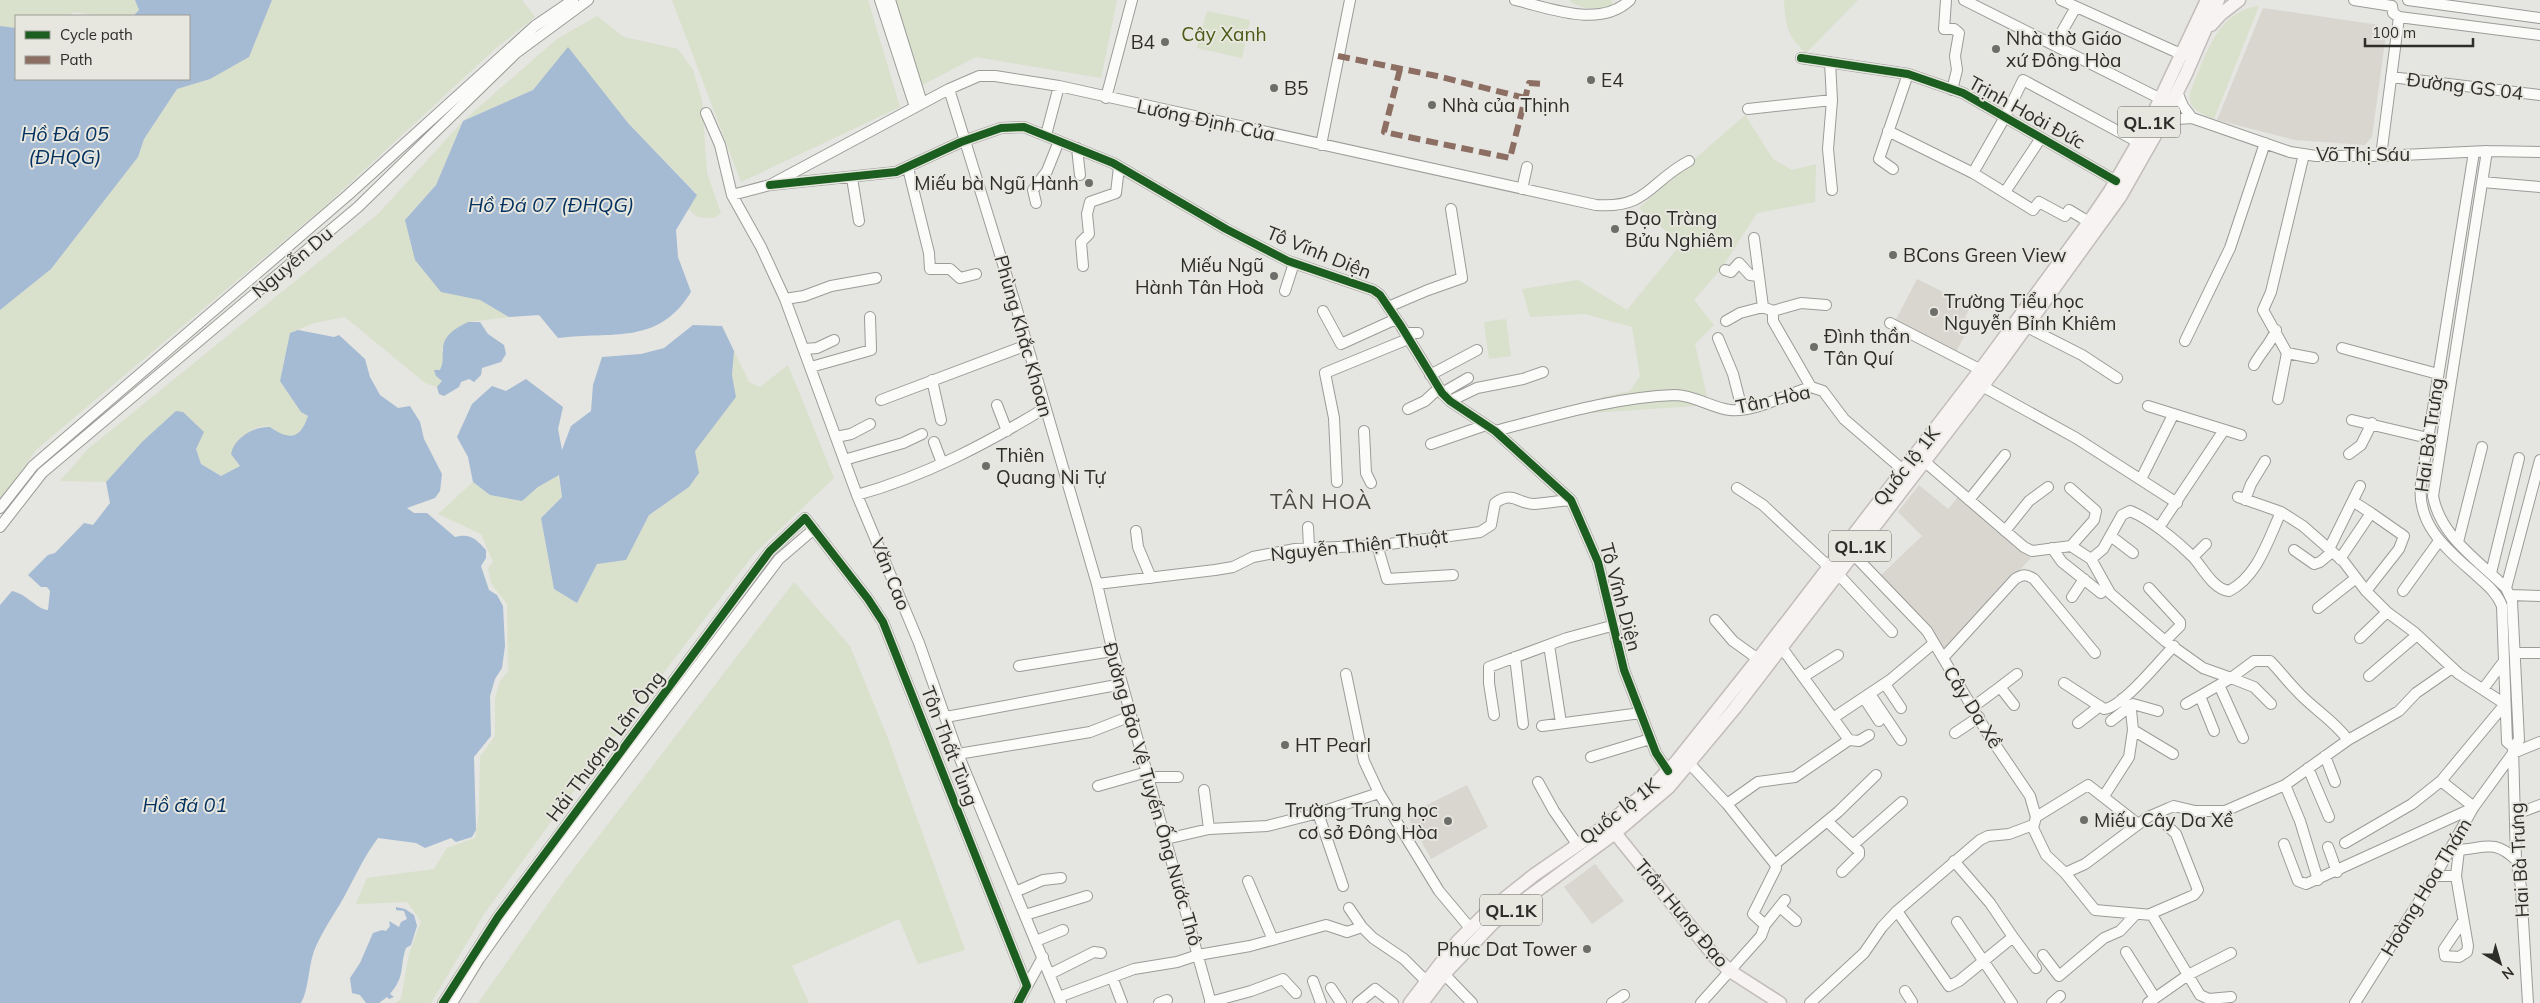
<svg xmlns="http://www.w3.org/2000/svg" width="2540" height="1003" font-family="Mulish,sans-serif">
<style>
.built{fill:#d8d6ce}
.green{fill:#d9e0cb}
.water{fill:#a5bad3}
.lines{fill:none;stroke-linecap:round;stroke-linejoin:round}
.minor-casing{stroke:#9b9b98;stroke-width:12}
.major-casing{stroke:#c2bcba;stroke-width:15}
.minor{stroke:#fbfbfa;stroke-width:10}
.major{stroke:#f6f3f2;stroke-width:12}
.quiet{stroke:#8d6e63;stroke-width:6;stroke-dasharray:12 6;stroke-linecap:butt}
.cycleway-casing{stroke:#e7e6df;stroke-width:11}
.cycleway{stroke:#1b5e20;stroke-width:8}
.poi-dot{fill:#6d6d6a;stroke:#e7e6df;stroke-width:2}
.labels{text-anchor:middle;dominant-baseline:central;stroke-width:4;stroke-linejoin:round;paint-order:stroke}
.shield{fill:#e7e6df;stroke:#656460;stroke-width:1}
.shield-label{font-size:18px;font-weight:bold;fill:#2d2d2a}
.park-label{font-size:19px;fill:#4a5b16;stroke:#e7e6df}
.poi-label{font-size:19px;fill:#2d2d2a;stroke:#e7e6df;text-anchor:start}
.street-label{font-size:19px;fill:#2d2d2a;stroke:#e7e6df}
.water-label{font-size:20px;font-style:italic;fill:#02315f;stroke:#e7e6df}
.quarter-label{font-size:21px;letter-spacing:1px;fill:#4a4944;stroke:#e7e6df}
</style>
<rect width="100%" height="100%" fill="#e5e5e1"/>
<path class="built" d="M2263,8L2379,25L2386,34L2372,137L2365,145L2295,140L2217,120Z
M1917,279L1971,306L1965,317L1972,321L1955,354L1894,323Z
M1919,485L1948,509L1958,497L2031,558L1943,651L1880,576L1922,536L1898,512Z
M1467,785L1488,827L1431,859L1407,815Z
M1595,864L1624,901L1592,924L1564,887Z"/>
<path class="green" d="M0,0H135L139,10L133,16H102L73,12L69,16H16V28L0,26Z
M272,0H522L535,17L495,49L324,207L37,449L0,499V310L51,269L138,157L144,139L177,89L210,79L265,12Z
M672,0H868L900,107L741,182Z
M895,0H1117L1101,78L976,57L922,85Z
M1569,0H1611L1614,6C1598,9 1582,11 1569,0Z
M1784,0H1858L1806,53C1786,35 1786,25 1784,0Z
M2259,6L2214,119C2200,113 2188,110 2190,93C2205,59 2216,11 2259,6Z
M1207,11L1250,20L1242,58L1197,48Z
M597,16L624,37L678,49L693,70L702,101L707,173L721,213L714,218L698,217L688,209L697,194L628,123L568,48L533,90L463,121L436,185L405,220L441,291L480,300L509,317L468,322L442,349L444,362L440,370H435L442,381L437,387L425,383L345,317L314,323L290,333L280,381L301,412L308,416C304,429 295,441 280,434C277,432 273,428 270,427C252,422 238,442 231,454L240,466L221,476L201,464L196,450L142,442L106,482L60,481L88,449L378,214L463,121L557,39Z
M1745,115L1773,159L1792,170L1816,164L1815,202L1757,213L1721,269L1694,300L1714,325L1695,344L1709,405L1592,413L1602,397L1630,391L1640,376L1632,327L1585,314L1530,317L1522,289L1578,280L1627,310L1681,244L1639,208Z
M1506,319L1511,356L1489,359L1484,322Z
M734,351L749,382L760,387L788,365L834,478L753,555L570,796L484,914L431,1003H395L401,999L409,954L421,921L407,902L356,904L367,878L434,869L447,848L475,838L479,812L480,757L495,736V698L500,681L508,671L507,604L491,583L488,568L493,562L481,534L438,514L473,482L490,495L522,501L538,487L558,475L562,497L541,518L554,589L577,603L597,564L626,560L649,515L689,487L699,473L694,451L736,397L732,375Z
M794,582L850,646L887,736L965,950L918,964L899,919L792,966L809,1003H478L562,884Z"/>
<path class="water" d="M135,0H272L249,57L210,79L177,89L144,139L138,157L51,269L0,310V26L16,28V79H189V16H133L139,10Z
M568,47L628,123L697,195L676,230L678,257L691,292C658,346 612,331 558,338L539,315L509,317L480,300L441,292L415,260L405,220L436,185L463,121L533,90Z
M468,322H480L488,334L504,345L506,354L501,362L482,368L481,375L474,382L469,379L461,382L459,387L444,396L439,394L437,387L442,381L436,376L434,370H440C444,362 442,358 443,350C443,335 456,328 468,322Z
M693,325L722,326L734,351L732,375L736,397L695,451L699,473L689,487L649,515L626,560L597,564L577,603L554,589L541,518L562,497L559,475L538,487L522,501L490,495L473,482L468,457L457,437L472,404L492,386L506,391L526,379L563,407L558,429L562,450L571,426L591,411L593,385L602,357L641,354L664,348Z
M298,330L334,337L339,335L365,359L370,377L380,395L398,408L410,406L420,422L424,439L442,474L440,491L435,498L407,508L414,513H427L455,537C470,533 476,539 486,550V558L481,566L489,590L497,595L503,606L505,646L502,668L495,679L490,696L491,736L474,757L476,830L472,837L456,842L451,838L425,848L416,843L378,838C362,859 353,882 340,904C330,920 321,934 314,951C308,968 309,988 301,1003H0V605L12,591C27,594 36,609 48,610L50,591L47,587H41L28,575L48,555L55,553L84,523L93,525L110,503L106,482L142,442L176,411L183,412L204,432L196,449L201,464L221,476L240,466L231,454C234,438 254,426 270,427C289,440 300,440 308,416L301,412L280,381L290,333Z
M396,907L405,909L414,915L417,926L411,945L406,948C399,968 406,975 390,994L394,997L389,999L387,997L379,1003H366L360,995L352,993L350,978L360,963L373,933L382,930L386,931L390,926L389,921L399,927L401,922L407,919L404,911L396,910Z"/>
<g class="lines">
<defs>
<path id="minor" d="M880,0L915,107
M890,0L922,103
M1515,0C1550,8 1600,29 1630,0
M1946,0L1944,29H1954L1959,33L1955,56L1957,70L1952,90
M1964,0L2161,99
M2061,0L2183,55
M2354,0L2392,6
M2408,0L2540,18
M2392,6L2393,13L2399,17L2540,35
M2055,44L2076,7
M1801,58L1908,74L1963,93L2116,181
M1830,62L1832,100
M2391,77L2540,95
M949,89L1015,303L1097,584L1110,640L1211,1003
M2177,92L2183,106L2192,118
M1106,98L1132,0
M1748,109L1832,100L1828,149L1832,190
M706,113L720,145L732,195L761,247L785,299L857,495L919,643L958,754L1061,1003
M2161,124L2177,119L2192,118L2290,152L2316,156H2381L2487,151L2540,152
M1888,131L1973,173L2033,210L2039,202L2065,216L2069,210L2089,222
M1046,135L1059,86
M1321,145L1350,0
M1077,148L1080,175
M2487,151L2433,496C2440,536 2478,560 2506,588L2512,601L2519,740L2513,747
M2474,152L2421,483C2416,526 2448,550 2477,576C2487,585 2497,593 2502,606L2507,742L2513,747L2516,860L2521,887L2528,1003
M2381,156L2399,17
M908,168L929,253L930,269H950L960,278L976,274
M1893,169L1879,159L1908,74
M1973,173L2005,117L2023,80L2138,142
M852,178L859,221
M2482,182L2540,187
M770,185L896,172L961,142L1001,128L1024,127L1113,163L1226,229L1288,261L1373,290L1380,295L1401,326L1442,393L1450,401L1495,431L1571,500L1598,562L1624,670L1656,753L1668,771
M1522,189L1527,167
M2005,192L2041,138
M732,195L770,185L949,89L979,76H995L1059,86L1596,205C1648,209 1650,181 1689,161
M1036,203L1033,190L1047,171L1059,141
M1754,238L1763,307
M1083,266L1081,242L1089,234L1087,214L1090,202L1116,193L1119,167
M1725,270L1731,272L1739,263L1750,275L1758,276
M1285,291L1294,263
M785,299L804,296L831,286L876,278
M1388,307L1428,290L1462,278L1451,209
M1323,311L1341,344L1396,319
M1773,311V321L1811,387
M1726,321L1740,313L1763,307L1773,311L1801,303L1826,305
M1890,323L1987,373
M2027,327L2082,355L2117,378
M1405,333H1418
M1718,338L1733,374L1742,409
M2185,341L2230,248L2265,143
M2342,348L2438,374
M805,349L817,348L834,340
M2287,353L2313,358
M2254,365C2261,352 2271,343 2276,330
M811,367L871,350L870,317
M1430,375L1477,350
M932,380L941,420
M1982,386L2076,438L2177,503
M1442,393L1468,378
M2278,399L2287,353L2263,310L2271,292L2304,154
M881,400L1027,345
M1450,401L1477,388L1523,379L1543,372
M997,405L1007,431
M2148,406L2241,435
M1408,409L1425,401L1439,388
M2352,420L2428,438
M1364,431L1366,473L1371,483
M1495,431C1553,416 1615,397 1675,395C1694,395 1712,408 1730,410C1757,412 1786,394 1811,387L1823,391L1844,419L1903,470
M836,437L851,434L870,424
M934,442L942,463
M1431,444L1486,425
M2349,454L2361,445L2372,423
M844,460L903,443L922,434
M1924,461L2024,547L2032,551L2071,546L2074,548L2091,559L2110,593L2165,641L2203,668L2231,678L2254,661H2270C2280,671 2287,681 2297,691C2313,709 2334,720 2348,740
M2141,479L2173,415
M1337,482L1334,418L1325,373L1408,339
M1737,488L1763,505L1829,567
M2070,488L2096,511L2094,520L2071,546
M857,495C925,476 986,444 1045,408
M2238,497L2281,512L2303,526L2344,562L2366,591L2387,612L2414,632L2459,674L2505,704L2441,781L2412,804L2345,843
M1969,500L2005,455
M2245,500L2251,484L2265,461
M0,508L33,466L348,195L535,26L573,0
M2162,523L2224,430
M0,527L42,473L358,207L516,53L588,0
M1308,527L1309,547
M1136,531L1138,547L1151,578
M2005,531L2029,501L2048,487
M2112,537L2133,553
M2458,542L2482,447
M1377,545L1387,579L1453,575
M2052,548L2062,562L2101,593
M2329,549L2360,486
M2294,550L2314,564L2320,562L2332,552
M1853,554L1927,631L1988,734L2030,796L2036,817L2033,828L2046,855L2065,873L2095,910L2152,915L2200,995L2209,999L2231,997
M2193,557L2206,544
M2091,559L2103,549L2122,515L2130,511C2149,518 2178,542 2193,557C2203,568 2213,589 2229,591C2258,576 2268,540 2281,512
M2340,559L2371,513L2357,504
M2491,573L2519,458
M1838,574L1892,632
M1097,584L1215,570L1233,567L1253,557L1295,549L1382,545L1480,532L1491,525L1495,503C1513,490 1518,504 1534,504C1546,503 1559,501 1571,500
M2149,588L2180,622V626L2165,641
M2506,588L2540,460
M2366,591L2399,549L2404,536L2371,513
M2403,591L2439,541
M2510,595L2540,596
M2072,597L2084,579
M2318,608L2356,578
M1715,620L1733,641L1758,659
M2360,638L2387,612
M1549,645L1561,723
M1782,648L1833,718L1890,680L1934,643
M2515,653H2540
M1515,657L1523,724
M1943,658L2015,579C2023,574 2026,574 2034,579L2095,653
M1019,666L1112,651
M1346,674L1364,761L1379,793
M2369,676L2417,635
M1803,677L1838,655
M2064,683L2104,709C2122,708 2160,660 2174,646
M1885,684L1901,708
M2219,685L2243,738
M2000,687L2017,674
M2483,689L2504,661
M1870,694L1901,740
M2200,696L2214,731
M1864,698L1879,721
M2122,699L2131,710L2133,730L2173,754
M2186,704L2231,678L2254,687L2271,704
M1973,707L2000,687L2014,705
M1494,715L1489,683V667L1567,638L1615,625
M946,717L1122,684
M1833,718L1849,740L1859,741L1869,735
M2111,721L2133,704L2158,711
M2078,723L2100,706
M1542,726L1641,713
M1955,733L1979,717
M958,754L1090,732L1131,716
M2325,756L2335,782
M1591,757L1650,739
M1690,764L1727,804L1775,864L1776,868L1753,914L1765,925L1761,936L1701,1003
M2308,768L2329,817
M1148,777H1178
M2441,781L2474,807
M1538,782L1554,811L1577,844
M2285,785L2300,821L2318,880
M1098,786L1147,772
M1204,790L1209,829
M2104,796L2129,757L2133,730
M1727,804L1758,782L1795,777L1849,740
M1318,813L1343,886
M2516,814L2540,805
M2036,817L2088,785L2138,824
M1828,822L1859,851V855L1842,872
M1166,839L1209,829L1267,826L1318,813L1379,793L1439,891L1470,928
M2284,844L2298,881L2306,884L2473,808
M1853,845L1902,802
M2328,847L2337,872
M2453,850C2483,850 2492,837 2516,860
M2459,850L2456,876L2468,946L2467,952L2459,957L2445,956L2444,949L2463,921
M1775,864L1838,812L1876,775
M2065,873L2085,864L2148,817L2169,808L2174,806L2195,811H2225L2285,785L2348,740L2399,711L2416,693L2452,668
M2435,876H2456
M1248,881L1273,940
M1015,892L1043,880L1061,878
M1780,907L1796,921
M1349,908L1362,927L1373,938L1404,959L1426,981
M1897,911L1949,986L1959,981L2013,937L1990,903L1954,861
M2150,914L2194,895L2198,890L2176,834L2155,814
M1025,915L1087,896
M1957,922L2012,1003
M1765,925L1785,900
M2013,937L2036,968
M1036,941L1063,930
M2126,952L2155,998
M2043,955L2059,976L2104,938L2120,931L2135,915
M1050,974L1094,952L1101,953
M1444,974L1472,1003
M1112,977L1122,1003
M1313,981L1321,1003
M1027,986L1043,957
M1331,988L1341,1003
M1905,991L1912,1002
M1059,997L1134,969L1177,962L1198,955L1250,946L1326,925L1347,932L1362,927
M1210,1002L1251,991L1283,979L1296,993
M443,1003L498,917L770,551L805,518L868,599L883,622L1027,986L1018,1003
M452,1003L479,959L527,892L779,559L814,529
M1159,1003L1167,1000
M1358,1003L1375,989L1393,1003
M1612,1003L1624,995
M1810,1003L1864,953L1882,927L1897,911L1980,840L1988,836L2009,834L2033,825
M2052,1003L2060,996
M2148,1003L2188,975L2231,953
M2355,1003L2435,876L2473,808L2513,753L2540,742"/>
<path id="major" d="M2211,25L2221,14L2239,0
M1611,828L1715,957L1730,971L1780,1003
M1410,1003L1458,941L1485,914L1534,875L1608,824L1654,785L1676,762L1758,659L1981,369L2089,222L2110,191L2147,127L2207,0
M1422,1003L1444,974L1493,923L1615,833L1669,787L1735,708L2000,363L2120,197L2157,132L2186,74L2218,0"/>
</defs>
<use href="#minor" class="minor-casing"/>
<use href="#major" class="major-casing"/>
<use href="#minor" class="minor"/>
<use href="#major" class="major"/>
<path class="quiet" d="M1338,56L1437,76L1525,98
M1400,69L1384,132L1510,158L1529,83L1545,84"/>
<defs>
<path id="cycleway" d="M1801,58L1908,74L1963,93L2116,181
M770,185L896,172L961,142L1001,128L1024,127L1113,163L1226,229L1288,261L1373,290L1380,295L1401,326L1442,393L1450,401L1495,431L1571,500L1598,562L1624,670L1656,753L1668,771
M443,1003L498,917L770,551L805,518L868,599L883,622L1027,986L1018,1003"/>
</defs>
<use href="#cycleway" class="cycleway-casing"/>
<use href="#cycleway" class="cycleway"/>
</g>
<g class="poi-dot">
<circle cx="1165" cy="42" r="5"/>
<circle cx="1996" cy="49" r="5"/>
<circle cx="1591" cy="80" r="5"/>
<circle cx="1274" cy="88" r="5"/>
<circle cx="1432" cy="105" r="5"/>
<circle cx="1089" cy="183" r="5"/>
<circle cx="1615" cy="229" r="5"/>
<circle cx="1893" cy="255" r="5"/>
<circle cx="1274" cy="276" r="5"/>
<circle cx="1934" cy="312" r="5"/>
<circle cx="1814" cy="347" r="5"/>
<circle cx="986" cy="466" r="5"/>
<circle cx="1285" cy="745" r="5"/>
<circle cx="2084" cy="820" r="5"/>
<circle cx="1448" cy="821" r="5"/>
<circle cx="1587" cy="949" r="5"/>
</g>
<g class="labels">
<g class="shield">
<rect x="2118" y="106.5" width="62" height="31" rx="4"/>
<rect x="1829" y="530.5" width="62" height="31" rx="4"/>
<rect x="1480" y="894.5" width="62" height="31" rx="4"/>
</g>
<g class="shield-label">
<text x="2149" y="122">QL.1K</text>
<text x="1860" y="546">QL.1K</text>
<text x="1511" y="910">QL.1K</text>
</g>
<g class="park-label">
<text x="1224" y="34">Cây Xanh</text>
</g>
<g class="poi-label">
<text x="2006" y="38">Nhà thờ Giáo<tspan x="2006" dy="22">xứ Đông Hòa</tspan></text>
<text x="1155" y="42" text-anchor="end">B4</text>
<text x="1601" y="80">E4</text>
<text x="1284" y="88">B5</text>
<text x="1442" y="105">Nhà của Thịnh</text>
<text x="1079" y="183" text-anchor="end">Miếu bà Ngũ Hành</text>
<text x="1625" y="218">Đạo Tràng<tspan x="1625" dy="22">Bửu Nghiêm</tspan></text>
<text x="1903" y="255">BCons Green View</text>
<text x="1264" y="265" text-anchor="end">Miếu Ngũ<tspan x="1264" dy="22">Hành Tân Hoà</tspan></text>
<text x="1944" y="301">Trường Tiểu học<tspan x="1944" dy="22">Nguyễn Bỉnh Khiêm</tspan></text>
<text x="1824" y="336">Đình thần<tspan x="1824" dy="22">Tân Quí</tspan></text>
<text x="996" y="455">Thiên<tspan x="996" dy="22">Quang Ni Tự</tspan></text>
<text x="1295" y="745">HT Pearl</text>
<text x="1438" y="810" text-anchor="end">Trường Trung học<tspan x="1438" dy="22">cơ sở Đông Hòa</tspan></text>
<text x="2094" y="820">Miếu Cây Da Xề</text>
<text x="1577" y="949" text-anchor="end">Phuc Dat Tower</text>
</g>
<g class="street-label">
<text transform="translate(2465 86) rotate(7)">Đường GS 04</text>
<text transform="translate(2027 112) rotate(29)">Trịnh Hoài Đức</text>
<text transform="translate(1206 120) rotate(12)">Lương Định Của</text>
<text x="2363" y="154">Võ Thị Sáu</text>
<text transform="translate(1319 252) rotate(22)">Tô Vĩnh Diện</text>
<text transform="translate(292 262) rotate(-40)">Nguyễn Du</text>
<text transform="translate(1024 336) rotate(74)">Phùng Khắc Khoan</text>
<text transform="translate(1773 399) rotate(-12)">Tân Hòa</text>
<text transform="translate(2429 435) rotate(-82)">Hai Bà Trưng</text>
<text transform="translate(1906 466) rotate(-52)">Quốc lộ 1K</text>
<text transform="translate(1359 545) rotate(-6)">Nguyễn Thiện Thuật</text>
<text transform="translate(891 574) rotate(68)">Văn Cao</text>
<text transform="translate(1621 597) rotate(75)">Tô Vĩnh Diện</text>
<text transform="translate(1973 707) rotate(58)">Cây Da Xề</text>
<text transform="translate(605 746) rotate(-53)">Hải Thượng Lãn Ông</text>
<text transform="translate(950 746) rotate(69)">Tôn Thất Tùng</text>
<text transform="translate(1153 794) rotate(74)">Đường Bảo Vệ Tuyến Ống Nước Thô</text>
<text transform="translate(1619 811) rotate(-38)">Quốc lộ 1K</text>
<text transform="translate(2519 860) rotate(-93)">Hai Bà Trưng</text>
<text transform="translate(2426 887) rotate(-59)">Hoàng Hoa Thám</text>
<text transform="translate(1682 913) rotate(50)">Trần Hưng Đạo</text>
</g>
<g class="water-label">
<text x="65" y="133">Hồ Đá 05<tspan x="65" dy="23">(ĐHQG)</tspan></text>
<text x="551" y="204">Hồ Đá 07 (ĐHQG)</text>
<text x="185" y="804">Hồ đá 01</text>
</g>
<g class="quarter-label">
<text x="1321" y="501">TÂN HOÀ</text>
</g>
</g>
<rect x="15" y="15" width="175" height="65" fill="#e7e6df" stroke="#9d9c97"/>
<rect x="25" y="31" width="25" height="8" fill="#1b5e20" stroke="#9d9c97"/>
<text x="60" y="40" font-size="15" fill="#2d2d2a">Cycle path</text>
<rect x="25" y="56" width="25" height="8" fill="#8d6e63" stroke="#9d9c97"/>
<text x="60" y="65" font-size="15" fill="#2d2d2a">Path</text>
<g transform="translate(2500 963) rotate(142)" stroke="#e7e6df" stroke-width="4" paint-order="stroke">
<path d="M0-4L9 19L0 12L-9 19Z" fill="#2d2d2a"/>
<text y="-8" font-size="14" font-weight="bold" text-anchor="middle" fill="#2d2d2a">N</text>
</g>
<path d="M2365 38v8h108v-8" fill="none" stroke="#2d2d2a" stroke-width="2.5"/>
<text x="2372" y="38" font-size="15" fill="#2d2d2a" stroke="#e7e6df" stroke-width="4" paint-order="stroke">100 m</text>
</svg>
